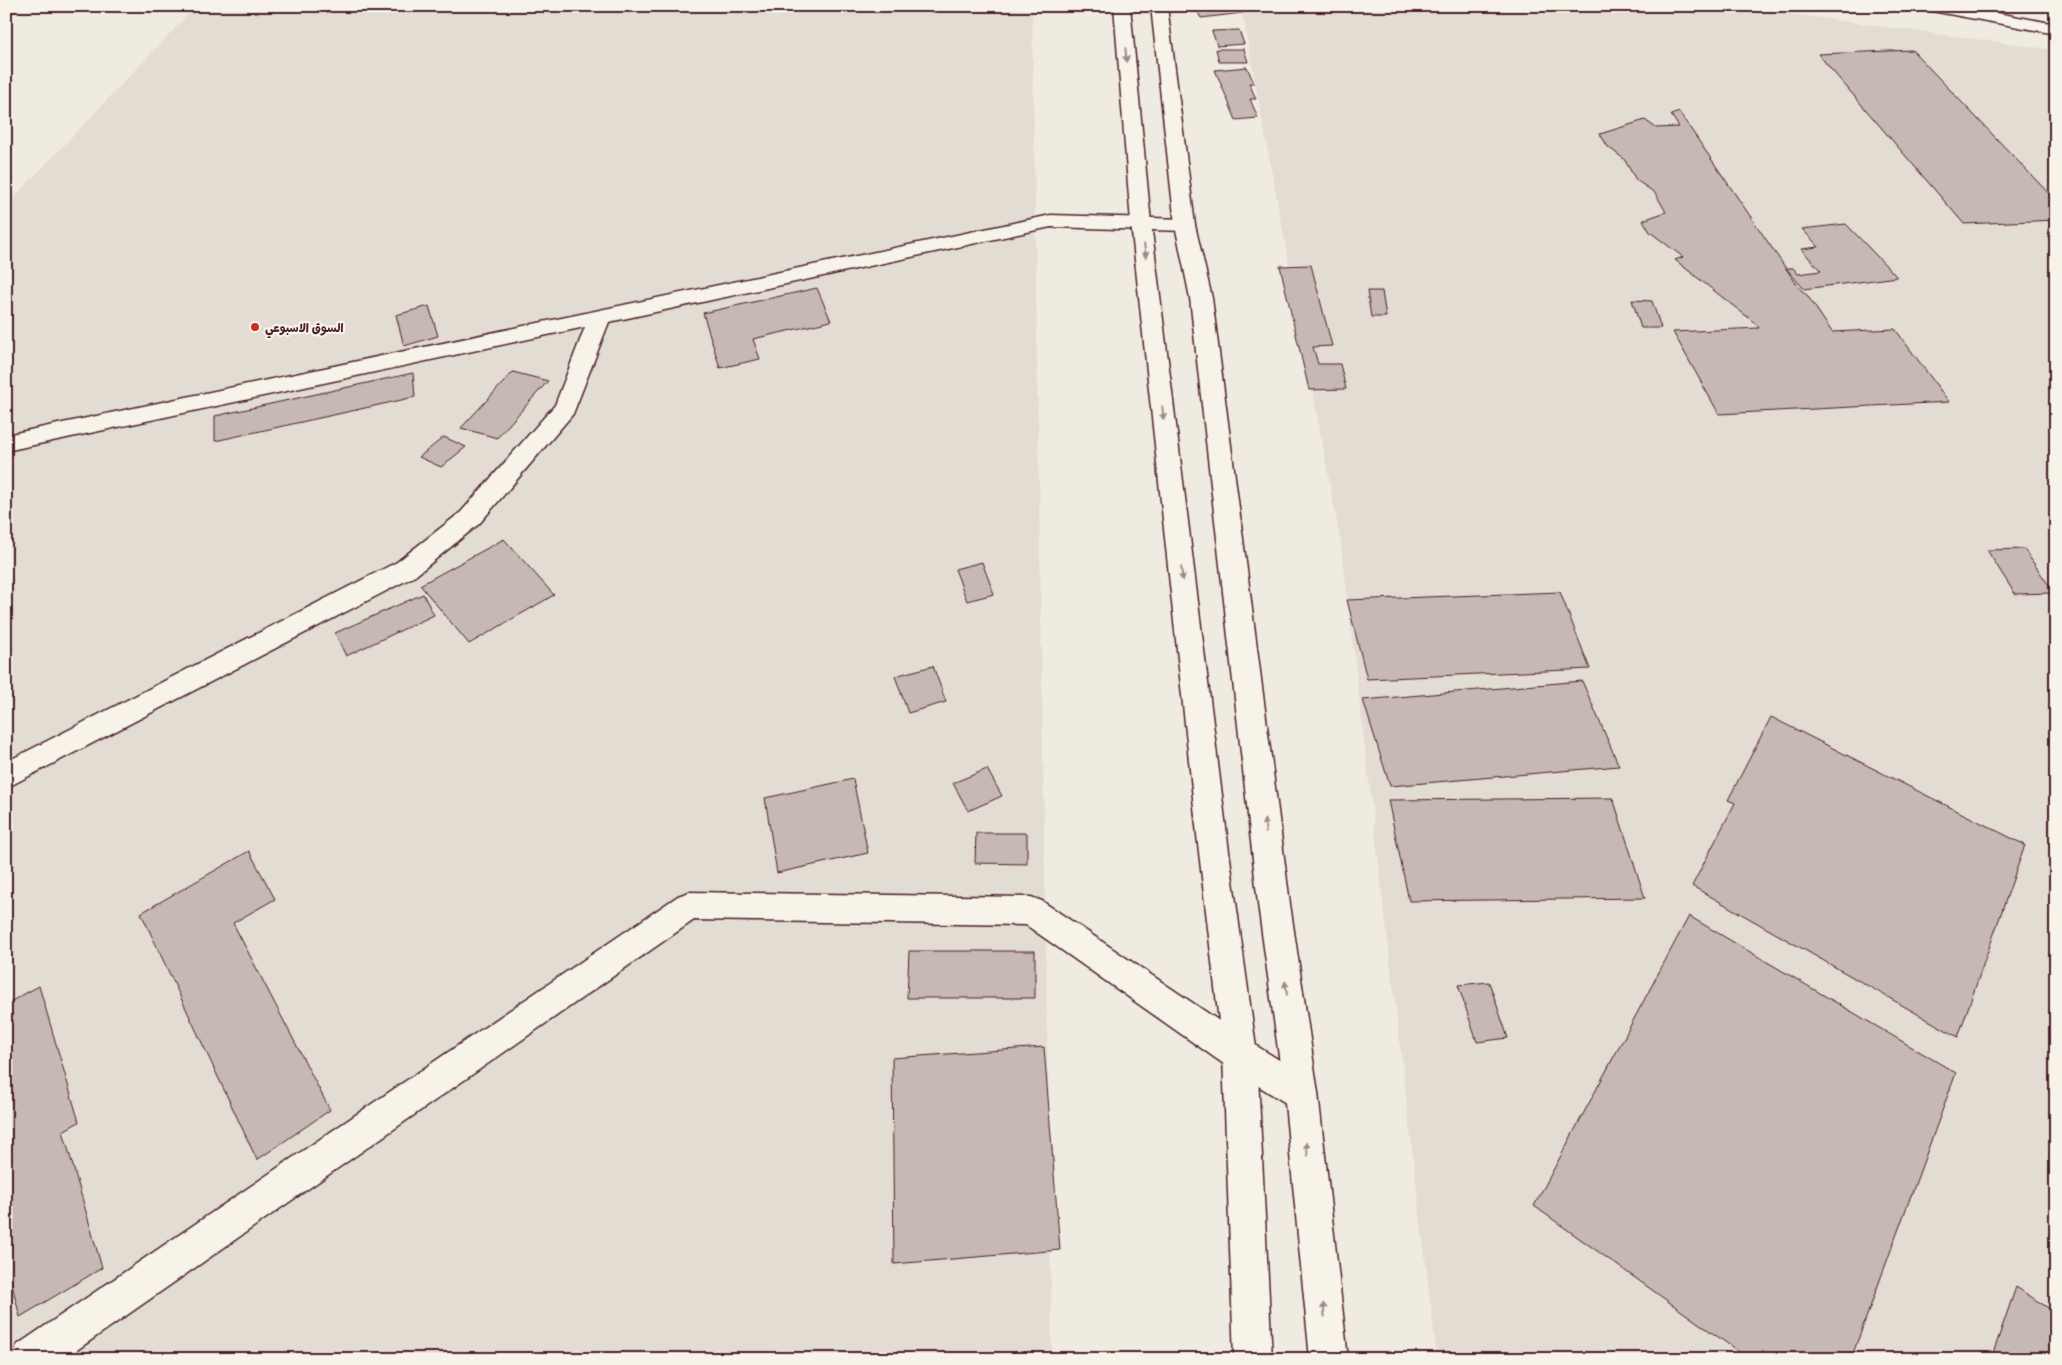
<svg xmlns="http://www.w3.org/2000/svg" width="2062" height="1365" font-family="Delius,'Playpen Sans Arabic',sans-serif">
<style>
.built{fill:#e3dcd2}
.building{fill:#c6b8b3;stroke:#4a1f2b}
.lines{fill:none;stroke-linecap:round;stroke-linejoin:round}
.lane-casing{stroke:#4a1f2b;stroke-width:3}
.street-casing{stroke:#4a1f2b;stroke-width:3}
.primary-casing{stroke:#4a1f2b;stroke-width:3}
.lane{fill:#f7f3e8;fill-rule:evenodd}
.street{fill:#f7f3e8;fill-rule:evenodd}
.primary{fill:#f7f3e8;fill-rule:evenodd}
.oneway{fill:#a0898a}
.poi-dot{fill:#c8321e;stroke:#f7f3e8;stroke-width:2}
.labels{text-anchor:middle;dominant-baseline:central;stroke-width:4.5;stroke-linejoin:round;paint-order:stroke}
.far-poi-label{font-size:12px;font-weight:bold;fill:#4a1f2b;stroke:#f7f3e8;text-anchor:start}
</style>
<rect width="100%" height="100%" fill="#f0ebe0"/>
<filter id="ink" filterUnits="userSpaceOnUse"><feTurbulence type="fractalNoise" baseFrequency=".02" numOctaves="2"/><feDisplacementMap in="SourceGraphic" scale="10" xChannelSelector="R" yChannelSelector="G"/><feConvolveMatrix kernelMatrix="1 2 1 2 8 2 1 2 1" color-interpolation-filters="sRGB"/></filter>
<g filter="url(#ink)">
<path class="built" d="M196,6H1032L1052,1359H6V206Z
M1241,6H1716L1762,10L2056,50V1359H1437L1341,544Z"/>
<path class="building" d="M1194,6H1238L1243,13L1201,18Z
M1239,30L1244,44L1217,46L1212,31Z
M1216,49H1244L1248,62H1219Z
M1912,50L2056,201V220L1964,224L1818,54Z
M1247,67L1254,83H1249L1256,99H1250L1258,118L1236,120L1215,70Z
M1679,112L1800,289L1807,295L1832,332L1895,329L1949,402L1719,414L1673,332L1759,328L1755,323L1675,260L1683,257L1650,232L1643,220L1666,212L1655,193L1636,180L1624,159L1608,147L1600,134L1645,120L1656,128L1679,127L1671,115Z
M1846,224L1897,277L1804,289L1786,268H1793L1798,274L1821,271L1801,249L1819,247L1802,229Z
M1311,265L1332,346L1313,347L1318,364H1340L1346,389L1309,390L1280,266Z
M817,288L831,321L753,339L760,359L720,368L703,313Z
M1367,291H1382L1386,317H1371Z
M1632,300L1652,301L1661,328H1641Z
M429,306L438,336L404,346L396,315Z
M513,372L548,381L497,438L461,428Z
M413,373L415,397L215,441V416Z
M444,437L466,447L441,467L419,457Z
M504,539L554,595L469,644L420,585Z
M2024,549L2054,593L2015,594L1987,550Z
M982,562L994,594L967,601L955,569Z
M1560,592L1590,669L1367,679L1347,600Z
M423,594L434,615L346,656L335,633Z
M933,666L946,702L908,713L895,676Z
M1582,681L1619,766L1390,786L1363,700Z
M1771,717L2025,845L1958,1037L1692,886L1735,803L1728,800Z
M987,769L1002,796L968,811L953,783Z
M853,779L868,853L777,873L765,798Z
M1613,798L1645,898L1409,901L1388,800Z
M976,833H1027V864L975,863Z
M249,851L275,899L233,923L330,1110L257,1160L141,913Z
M1689,916L1956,1073L1851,1359H1749L1534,1206Z
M909,951H1035V998H907Z
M1489,982L1508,1038L1477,1042L1458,985Z
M39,986L79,1122L63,1131L102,1268L20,1317L6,1260V1004Z
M1044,1047L1060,1250L894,1264L892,1058Z
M2016,1287L2056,1313V1359H1991Z"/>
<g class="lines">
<defs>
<path id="lane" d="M1051,215L1185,219L1192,221L1195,225L1192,229L1185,231L1051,227L609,322L573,414L479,524L415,576L6,788V762L397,562L461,512L555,405L585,327L6,451V435Z
M689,892L1031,897L1042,901L1252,1043L1313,1081L1318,1093L1313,1105L1301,1110L1289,1105L1228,1067L1026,925L694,920L64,1359H12L17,1345L678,896Z"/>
<path id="street" d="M1924,6H1960L2056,24V34L1932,11L1926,10Z"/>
<path id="primary" d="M1114,6H1130L1151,223L1228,844L1257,1055L1272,1359H1234L1223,1055L1198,844L1131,223Z
M1151,6H1167L1195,225L1212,298L1290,904L1318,1093L1348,1359H1310L1284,1093L1258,904L1190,298L1175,225Z"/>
</defs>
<use href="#lane" class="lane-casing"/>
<use href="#street" class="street-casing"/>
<use href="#primary" class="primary-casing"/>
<use href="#lane" class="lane"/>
<use href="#street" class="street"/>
<use href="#primary" class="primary"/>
</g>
<defs><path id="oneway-solid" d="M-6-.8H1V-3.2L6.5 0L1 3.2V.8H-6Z" transform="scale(1.25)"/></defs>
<g class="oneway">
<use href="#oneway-solid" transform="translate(1126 55) rotate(85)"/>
<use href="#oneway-solid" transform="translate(1145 251) rotate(83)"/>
<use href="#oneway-solid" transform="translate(1163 413) rotate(83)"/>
<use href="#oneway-solid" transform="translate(1182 574) rotate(83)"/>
<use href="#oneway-solid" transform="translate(1265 826) rotate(-96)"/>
<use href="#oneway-solid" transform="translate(1286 988) rotate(-98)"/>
<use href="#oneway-solid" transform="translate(1307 1149) rotate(-96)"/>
<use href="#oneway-solid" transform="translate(1324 1310) rotate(-96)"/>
</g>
</g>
<circle class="poi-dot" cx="255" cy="327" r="5"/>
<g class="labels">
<g class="far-poi-label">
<text x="265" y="327">السوق الاسبوعي</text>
</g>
</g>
<rect width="2062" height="1365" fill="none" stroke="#f7f3e8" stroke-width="25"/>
<rect x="12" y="12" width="2037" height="1340" fill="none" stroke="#4a1f2b" stroke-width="2" filter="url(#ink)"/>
</svg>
